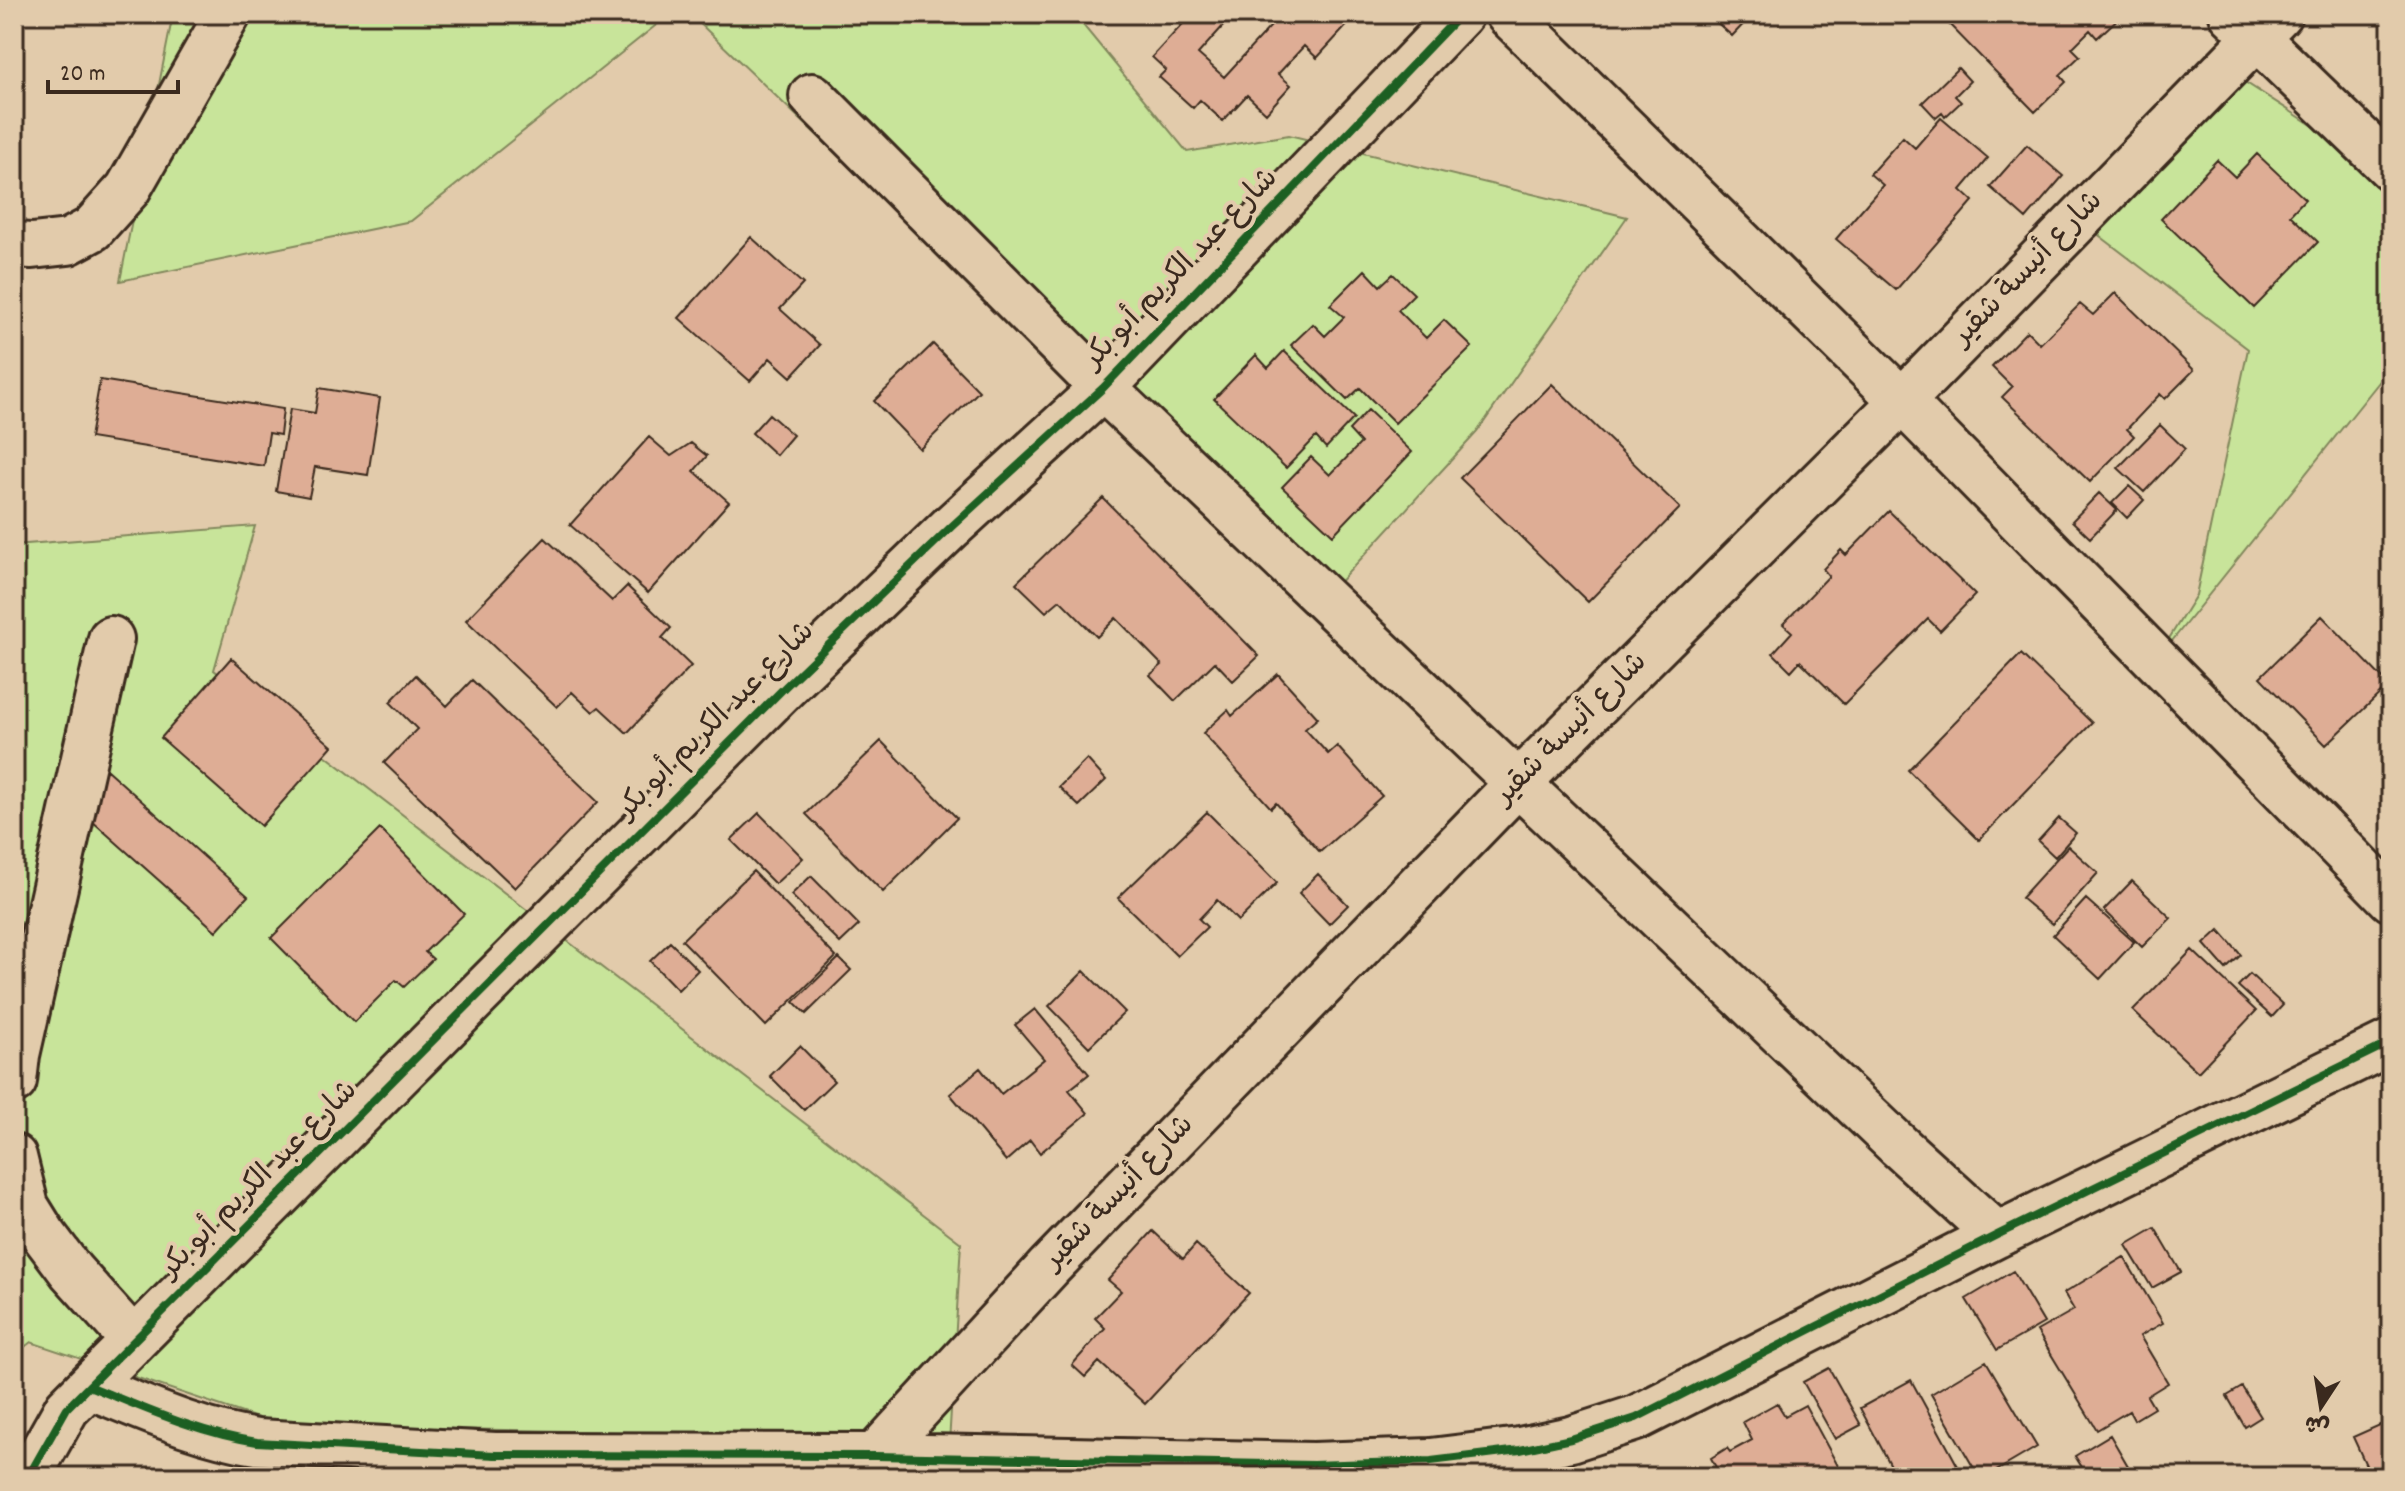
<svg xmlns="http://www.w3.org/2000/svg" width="2405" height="1491" font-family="Dekko,'Playpen Sans Arabic',sans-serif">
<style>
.green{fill:#c8e49a;stroke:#82875c;stroke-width:2}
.building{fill:#dead95;stroke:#3b2a1e;stroke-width:2}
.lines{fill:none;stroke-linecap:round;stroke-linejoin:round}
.minor-casing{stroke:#3b2a1e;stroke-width:50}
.minor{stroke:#e2cbab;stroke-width:44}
.cycleway-casing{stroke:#e2cbab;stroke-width:13}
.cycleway{stroke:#1b5e20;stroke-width:8}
.labels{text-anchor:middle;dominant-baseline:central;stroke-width:8;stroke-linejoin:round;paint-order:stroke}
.street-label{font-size:30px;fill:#3b2a1e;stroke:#e2cbab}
</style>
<rect width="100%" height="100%" fill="#e2cbab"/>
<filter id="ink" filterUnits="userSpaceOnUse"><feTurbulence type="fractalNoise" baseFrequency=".0125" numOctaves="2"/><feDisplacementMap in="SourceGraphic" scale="16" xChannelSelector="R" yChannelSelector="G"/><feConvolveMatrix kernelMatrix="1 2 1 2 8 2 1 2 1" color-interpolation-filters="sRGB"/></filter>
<g filter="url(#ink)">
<path class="green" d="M173,14H670L411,221L120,281Z
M690,14H1074L1187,152L1289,135L1627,217L1477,432L1314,610Z
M2206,57L2391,176V367L2152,666L2196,595L2248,349L2062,207Z
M255,526L214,670L961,1243L947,1477H691L625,1432L281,1426L31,1342L14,1355V545Z"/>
<path class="building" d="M1192,14H1234L1198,54L1224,77L1282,14H1343L1351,21L1317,58L1304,46L1278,74L1291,85L1266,113L1247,95L1223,121L1200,100L1193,108L1159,77L1166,70L1152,57Z
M1717,14H1753L1732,36L1713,19Z
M1939,14H2123L2097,38L2090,30L2072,48L2080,56L2060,75L2066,82L2035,112Z
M1958,68L1970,81L1955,96L1961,102L1945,117L1942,113L1936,118L1922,103Z
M1941,118L1988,158L1961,190L1973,201L1896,290L1836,239L1883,185L1870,174L1903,137L1915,148Z
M2027,145L2063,176L2026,219L1990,187Z
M2257,154L2305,199L2290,215L2318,242L2254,308L2161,219L2217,160L2235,177Z
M751,237L803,284L780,309L820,345L791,377L770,358L750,381L679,318Z
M1365,270L1380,286L1393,274L1414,294L1398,310L1426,338L1444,320L1472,347L1395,423L1360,388L1347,400L1291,345L1313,324L1325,336L1344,317L1330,305Z
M2115,293L2194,370L2165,399L2160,394L2127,429L2134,436L2090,482L2002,397L2012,387L1992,367L2027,331L2040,344L2080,304L2093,315Z
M933,344L979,391L920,449L874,401Z
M1284,351L1354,418L1326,448L1316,437L1286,468L1214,399L1256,355L1268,368Z
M100,380L283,409L280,435L269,433L264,466L90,438Z
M1552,384L1680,508L1588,602L1460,478Z
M319,388L380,398L368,475L315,467L309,497L276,491L290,409L315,413Z
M1368,410L1412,452L1333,535L1282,487L1311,457L1330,475L1361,443L1349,430Z
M769,414L793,435L776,455L752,433Z
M2160,425L2185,449L2144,492L2118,468Z
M649,437L671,456L691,443L707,456L694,471L729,502L648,593L570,525Z
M2129,486L2144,500L2127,518L2112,503Z
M2099,493L2117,510L2090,538L2072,521Z
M1103,498L1259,656L1233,681L1215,662L1175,701L1150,675L1162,665L1116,618L1097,637L1060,600L1046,612L1016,583Z
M1889,511L1975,595L1940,631L1928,619L1844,704L1800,661L1791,671L1773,653L1792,632L1783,624L1829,576L1823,569L1841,550L1846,555Z
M545,538L612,601L627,586L671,628L662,638L691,666L627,733L599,707L593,712L572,692L557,707L466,620Z
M2322,616L2389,685L2326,745L2260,677Z
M2021,654L2092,723L1979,840L1908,770Z
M231,658L332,746L261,826L161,738Z
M1278,674L1318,718L1305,729L1328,754L1337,746L1382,796L1320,852L1276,803L1271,808L1203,733L1228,710L1232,716Z
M416,675L447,706L472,680L598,802L515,888L384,763L417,729L390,702Z
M881,741L957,818L883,892L806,814Z
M1087,759L1106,780L1079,806L1059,787Z
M107,770L248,896L216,931L74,805Z
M1207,812L1277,883L1238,921L1217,900L1199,919L1207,927L1177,956L1118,898Z
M759,813L803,858L775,884L731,840Z
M2059,818L2076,833L2055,857L2038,841Z
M380,829L464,914L425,952L433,959L404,987L396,980L354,1022L271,938Z
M2068,846L2098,873L2052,924L2021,898Z
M753,871L836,957L766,1026L682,940Z
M1318,874L1348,905L1329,924L1299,893Z
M811,876L859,925L840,943L791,895Z
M2132,881L2171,918L2142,947L2104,910Z
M2086,899L2134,942L2100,979L2053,935Z
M2219,930L2241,955L2226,969L2204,944Z
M670,942L698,970L678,990L650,961Z
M2192,950L2256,1011L2198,1072L2133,1011Z
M839,958L851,970L806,1014L794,1002Z
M1084,971L1125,1012L1089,1047L1049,1006Z
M2250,974L2283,1005L2272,1017L2238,986Z
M1035,1009L1089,1074L1069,1090L1088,1113L1040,1153L1030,1140L1006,1161L950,1094L980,1068L1001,1094L1044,1059L1015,1025Z
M800,1046L834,1081L804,1110L770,1076Z
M2155,1228L2181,1272L2152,1288L2126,1245Z
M1153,1231L1183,1259L1196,1244L1249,1293L1145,1404L1099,1362L1085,1377L1072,1365L1105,1328L1095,1318L1121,1291L1108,1280Z
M2124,1257L2163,1323L2140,1336L2168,1383L2147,1396L2154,1408L2134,1420L2129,1411L2097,1430L2037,1331L2074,1310L2064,1293Z
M2013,1271L2044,1323L1997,1350L1966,1299Z
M1986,1361L2037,1447L1986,1477H1979L1931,1394Z
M1829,1368L1861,1425L1835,1439L1803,1382Z
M1911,1380L1960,1470L1948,1477H1897L1860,1408Z
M2242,1387L2261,1417L2245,1427L2227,1396Z
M1777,1403L1785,1416L1805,1405L1844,1477H1721L1711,1458L1727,1448L1730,1452L1752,1440L1743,1422Z
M2391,1420V1477L2386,1466L2370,1474L2353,1437Z
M2110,1435L2128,1466L2109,1477H2088L2075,1456Z"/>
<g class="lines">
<defs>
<path id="minor" d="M1508,14L1902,401L2391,899
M2232,14L2391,168
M812,96L1103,388L1899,1146L1997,1235
M14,245L32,246L68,242L92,229L128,189L228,14
M14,1081L17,1055L111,639
M14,1157L26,1206L44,1235L71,1271L134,1341
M89,1386C144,1408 198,1433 257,1442L495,1455L875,1456L1313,1465L1431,1461L1520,1450L1571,1439L1636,1418L1997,1235L2391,1042
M875,1456L1049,1267L1518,783L1902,401L2279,14
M25,1477L32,1470L67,1408L785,687L951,527L1103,388L1461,14"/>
</defs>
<use href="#minor" class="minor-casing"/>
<use href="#minor" class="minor"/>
<defs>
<path id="cycleway" d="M89,1386C144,1408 198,1433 257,1442L495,1455L875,1456L1313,1465L1431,1461L1520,1450L1571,1439L1636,1418L1997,1235L2391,1042
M25,1477L32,1470L67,1408L785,687L951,527L1103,388L1461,14"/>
</defs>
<use href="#cycleway" class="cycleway-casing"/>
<use href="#cycleway" class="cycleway"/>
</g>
</g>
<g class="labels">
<g class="street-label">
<text transform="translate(1182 270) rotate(-46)">شارع عبد الكريم أبو بكر</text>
<text transform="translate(2029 270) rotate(-46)">شارع أنيسة شقير</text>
<text transform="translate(717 722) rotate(-45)">شارع عبد الكريم أبو بكر</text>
<text transform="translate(1572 730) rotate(-45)">شارع أنيسة شقير</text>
<text transform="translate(260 1181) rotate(-45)">شارع عبد الكريم أبو بكر</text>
<text transform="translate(1120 1194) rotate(-46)">شارع أنيسة شقير</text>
</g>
</g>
<rect width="2405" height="1491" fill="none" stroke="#e2cbab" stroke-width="48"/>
<rect x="24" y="24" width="2357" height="1443" fill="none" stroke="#3b2a1e" stroke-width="3" filter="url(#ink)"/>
<g transform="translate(2321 1407) rotate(192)" stroke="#e2cbab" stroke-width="6" paint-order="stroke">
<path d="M0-6L14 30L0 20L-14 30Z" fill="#3b2a1e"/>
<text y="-12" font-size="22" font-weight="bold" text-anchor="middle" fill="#3b2a1e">ش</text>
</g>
<path d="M48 80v12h130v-12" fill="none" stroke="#3b2a1e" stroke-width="4"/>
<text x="60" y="80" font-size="24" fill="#3b2a1e" stroke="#e2cbab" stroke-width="6" paint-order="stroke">20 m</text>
</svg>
